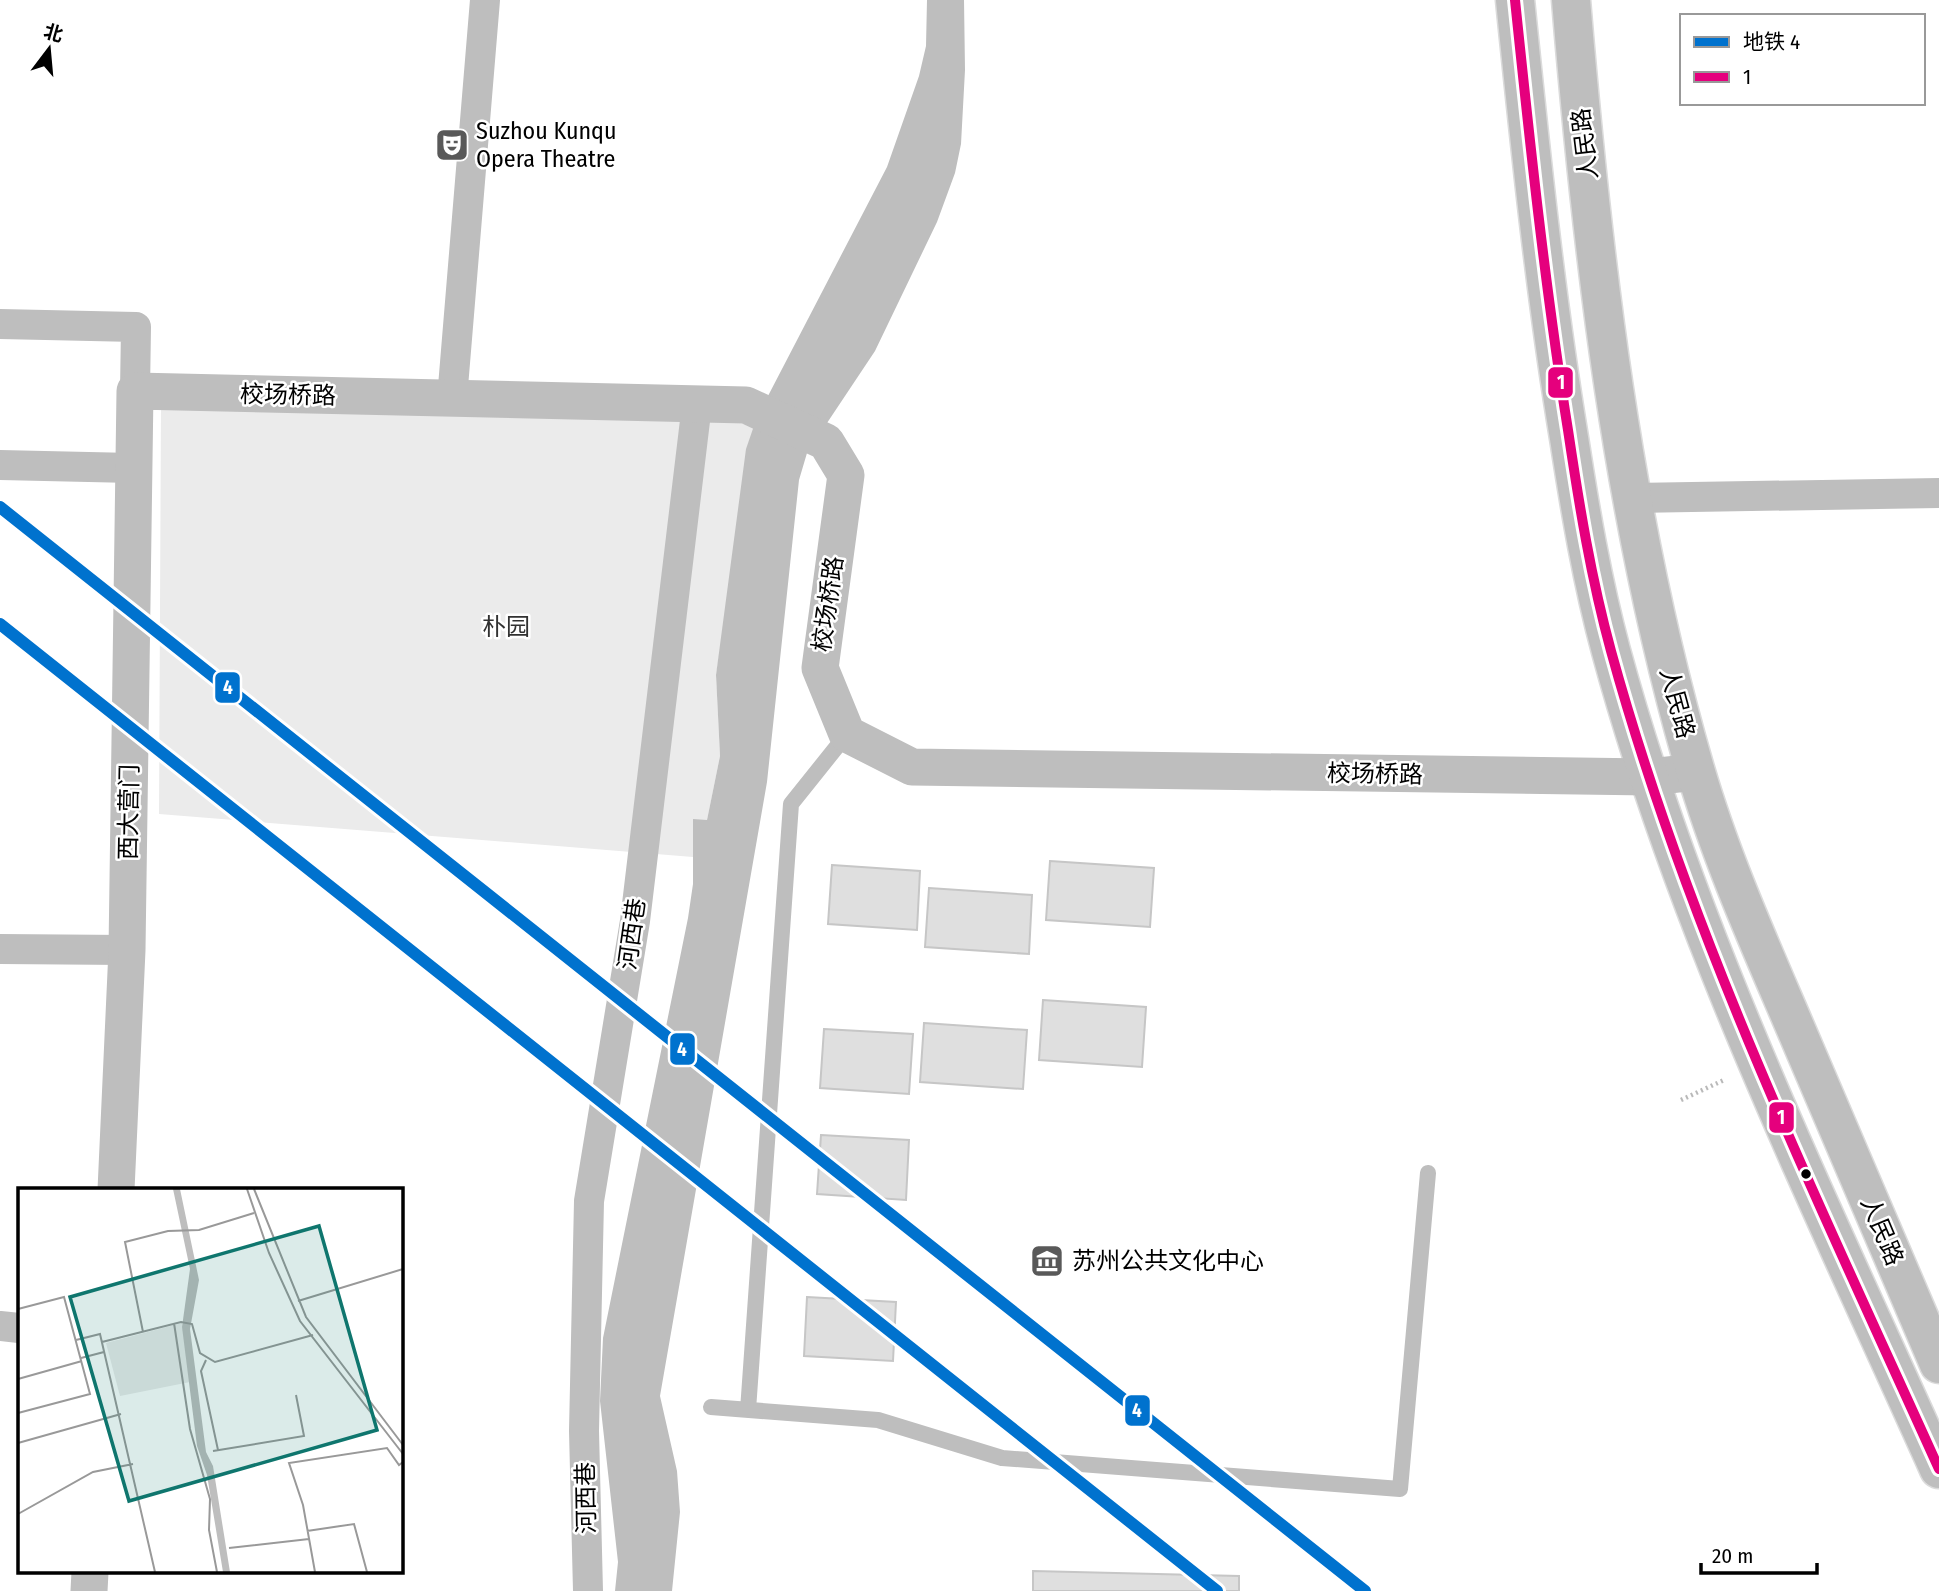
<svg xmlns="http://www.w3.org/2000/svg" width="1939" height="1591" font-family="'Fira Sans Condensed','Noto Sans SC',sans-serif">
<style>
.green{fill:#ebebeb}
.water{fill:#bebebe}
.building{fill:#dfdfdf;stroke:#c6c6c6;stroke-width:2}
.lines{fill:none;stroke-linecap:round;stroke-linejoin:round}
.primary-casing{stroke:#dbdbdb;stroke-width:41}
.path{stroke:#b9b9b9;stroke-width:4.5;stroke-dasharray:2 3.5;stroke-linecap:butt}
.service{stroke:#bebebe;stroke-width:16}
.minor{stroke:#bebebe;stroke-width:30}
.tertiary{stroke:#bebebe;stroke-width:37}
.primary{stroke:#bebebe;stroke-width:38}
.bus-1-casing{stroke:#fff;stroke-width:16}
.bus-1{stroke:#e5007d;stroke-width:10}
.metro-1-casing{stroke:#fff;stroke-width:18}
.metro-1{stroke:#0072ce;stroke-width:12}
.bus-dot{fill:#000;stroke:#fff;stroke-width:2.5}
.labels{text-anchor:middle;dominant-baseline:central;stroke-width:5;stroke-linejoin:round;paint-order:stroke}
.poi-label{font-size:24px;fill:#000;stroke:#fff;text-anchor:start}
.street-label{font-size:24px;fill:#000;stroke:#fff}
.park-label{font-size:24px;fill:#323232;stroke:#fff}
.inset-road{fill:none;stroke:#999;stroke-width:2}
.view{fill:#0f766e;fill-opacity:0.15;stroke:#0f766e;stroke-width:3.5}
.inset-edge{fill:none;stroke:#000;stroke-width:3.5}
.line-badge{stroke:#fff;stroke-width:2.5}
.badge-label{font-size:19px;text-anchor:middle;font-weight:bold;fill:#fff}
</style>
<rect width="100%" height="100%" fill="#fff"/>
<path class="green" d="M161,404L757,417L716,675L720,756L707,820H693V857L159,814Z"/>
<path class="water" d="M927,0H964L965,70L961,144L955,173L937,222L875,351L807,453L799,480L767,782L660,1396L677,1471L680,1512L672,1591H615L618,1562L600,1401L603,1338L688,918L693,884V819L707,820L720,756L716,675L746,449L757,417L887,167L919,76L926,46Z"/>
<path class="building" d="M1050,861L1154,868L1150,927L1046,920Z
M832,865L920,871L917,930L828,924Z
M929,888L1032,895L1029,954L925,947Z
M1043,1000L1146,1007L1142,1067L1039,1060Z
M924,1023L1027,1030L1023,1089L920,1082Z
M824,1029L913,1034L909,1094L820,1088Z
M821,1135L909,1140L906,1200L817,1194Z
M807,1297L896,1302L893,1361L804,1356Z
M1033,1571L1239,1576V1591H1033Z"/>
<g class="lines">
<defs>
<path id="primary" d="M1515,0C1530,147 1545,293 1569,438C1580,509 1592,581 1611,651C1688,935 1819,1201 1939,1469
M1571,0C1592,255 1623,523 1695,769C1723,865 1765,956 1804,1048C1849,1153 1894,1259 1939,1364"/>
</defs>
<use href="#primary" class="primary-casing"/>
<path class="path" d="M1681,1100L1724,1080"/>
<path class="service" d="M711,1407L878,1420L1002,1458L1400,1489L1428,1173
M748,1410L791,804L847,734"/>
<path class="minor" d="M0,324L136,327L135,391
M452,399L485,0
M0,465L133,468
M1633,498L1939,493
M0,949L127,950
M0,1326L19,1328
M588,1591L584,1431L589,1201L635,921L697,404"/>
<path class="tertiary" d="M116,1190L127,950L135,391L746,405L826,442L846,475L820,668L847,734L912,767L1650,777L1696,772
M89,1591L90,1572"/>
<use href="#primary" class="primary"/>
<defs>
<path id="bus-1" d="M1515,0C1530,144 1545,287 1568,430C1579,504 1591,578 1611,651C1689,935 1818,1201 1939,1469"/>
</defs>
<use href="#bus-1" class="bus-1-casing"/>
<use href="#bus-1" class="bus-1"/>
<defs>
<path id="metro-1" d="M0,507L1365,1591
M0,624L1217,1591"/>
</defs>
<use href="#metro-1" class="metro-1-casing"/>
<use href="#metro-1" class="metro-1"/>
</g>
<defs>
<symbol id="theatre-square" viewBox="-11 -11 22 22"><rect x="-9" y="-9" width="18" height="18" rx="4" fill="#595959" stroke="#fff"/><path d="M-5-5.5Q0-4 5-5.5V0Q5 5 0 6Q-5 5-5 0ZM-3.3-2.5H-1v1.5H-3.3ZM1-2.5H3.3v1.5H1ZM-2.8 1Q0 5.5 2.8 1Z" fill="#fff"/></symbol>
<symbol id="museum-square" viewBox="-11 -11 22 22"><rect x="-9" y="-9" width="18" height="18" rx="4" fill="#595959" stroke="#fff"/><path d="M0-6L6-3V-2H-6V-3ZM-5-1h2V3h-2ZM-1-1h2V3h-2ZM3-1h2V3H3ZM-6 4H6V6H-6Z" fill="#fff"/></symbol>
</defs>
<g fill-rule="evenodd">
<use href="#theatre-square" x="433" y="126" width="38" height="38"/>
<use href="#museum-square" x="1028" y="1242" width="38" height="38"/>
</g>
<circle class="bus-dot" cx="1806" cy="1174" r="6"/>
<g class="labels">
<g class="poi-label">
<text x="476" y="131">Suzhou Kunqu<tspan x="476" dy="28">Opera Theatre</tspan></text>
<text x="1072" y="1261">苏州公共文化中心</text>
</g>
<g class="street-label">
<text transform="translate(1585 144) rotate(-97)">人民路</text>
<text transform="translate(288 395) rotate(1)">校场桥路</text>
<text transform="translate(828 604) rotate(-82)">校场桥路</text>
<text transform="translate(1677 703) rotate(75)">人民路</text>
<text transform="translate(1375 774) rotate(1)">校场桥路</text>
<text transform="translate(129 812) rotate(-89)">西大营门</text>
<text transform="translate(632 934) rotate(-82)">河西巷</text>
<text transform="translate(1882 1231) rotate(67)">人民路</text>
<text transform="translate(586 1498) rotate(-91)">河西巷</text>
</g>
<g class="park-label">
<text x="506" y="627">朴园</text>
</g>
</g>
<g transform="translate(18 1188)">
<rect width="385" height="385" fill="#fff"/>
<path d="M164,135L172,194L102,208L88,155Z" fill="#ebebeb"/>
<path d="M155,1H162L181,92L172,141L188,264L195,278L212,384H205L189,287L179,258L164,139L172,81Z" fill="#bebebe"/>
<path class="inset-road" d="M229,1L251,65L282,133L385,266M236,1L288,129L385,257M280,113L385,81M0,121L46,109L72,206L0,225M156,135L172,241L192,311L191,342L199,384M125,144L107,54L150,43L181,42L236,25M58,152L82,146L137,384M84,154L163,134L174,136L182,165L197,174L295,147M63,170L86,164M188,172L183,183L200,262M0,191L64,173M0,255L103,226M195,263L286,248L278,207M0,326L75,284L115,276M289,343L336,336L349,384M211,360L291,351M297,384L285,317L271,275L369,260L381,277L385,274"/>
<path class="view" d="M301,38L359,242L111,313L52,109Z"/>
<rect width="385" height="385" class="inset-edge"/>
</g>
<g class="line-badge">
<rect x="1547" y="366" width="27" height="33" rx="7" fill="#e5007d"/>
<rect x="214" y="671" width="27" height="33" rx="7" fill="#0072ce"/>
<rect x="669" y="1032" width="27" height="34" rx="7" fill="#0072ce"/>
<rect x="1768" y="1101" width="27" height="33" rx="7" fill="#e5007d"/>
<rect x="1124" y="1394" width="27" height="33" rx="7" fill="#0072ce"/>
</g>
<g class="badge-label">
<text x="1561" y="389">1</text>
<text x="228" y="694">4</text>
<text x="682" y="1056">4</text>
<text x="1781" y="1124">1</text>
<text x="1137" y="1417">4</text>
</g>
<rect x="1680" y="14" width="245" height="91" fill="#ffffff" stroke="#999999" stroke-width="2"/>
<rect x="1694" y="37" width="35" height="10" fill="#0072ce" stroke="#999999" stroke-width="2"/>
<text x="1743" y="49" font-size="21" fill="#000000">地铁 4</text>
<rect x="1694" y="72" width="35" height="10" fill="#e5007d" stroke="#999999" stroke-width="2"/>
<text x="1743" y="84" font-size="21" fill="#000000">1</text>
<g transform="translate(49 49) rotate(16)" stroke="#ffffff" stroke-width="5" paint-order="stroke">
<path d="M0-5L12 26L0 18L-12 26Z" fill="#000000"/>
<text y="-10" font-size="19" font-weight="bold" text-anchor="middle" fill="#000000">北</text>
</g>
<path d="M1701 1563v10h116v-10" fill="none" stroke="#000000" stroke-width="3.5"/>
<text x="1712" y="1563" font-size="21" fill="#000000" stroke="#ffffff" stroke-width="5" paint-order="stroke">20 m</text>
</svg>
